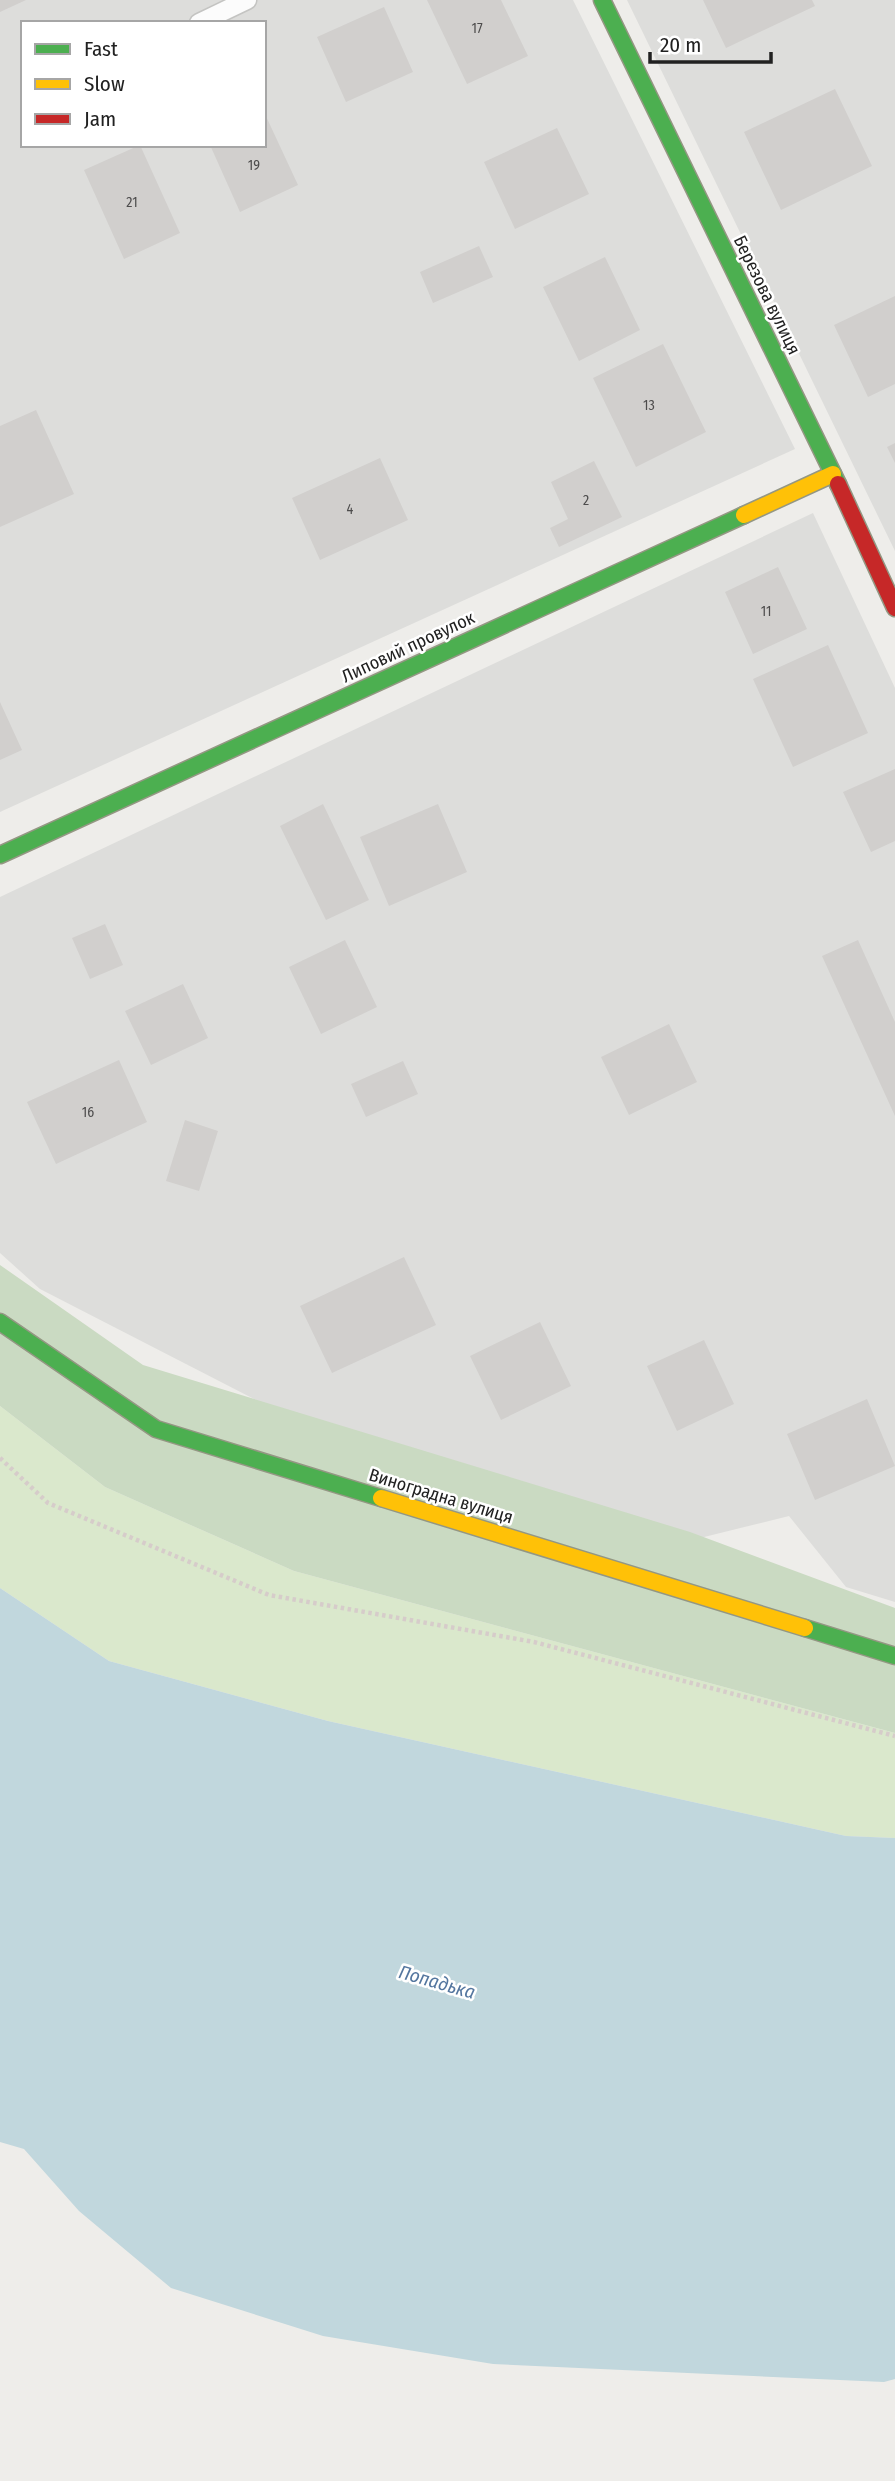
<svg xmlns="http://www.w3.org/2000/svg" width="895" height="2481" font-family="'Fira Sans Condensed',sans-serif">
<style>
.residential{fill:#dddddb;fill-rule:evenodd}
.grass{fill:#dae8cc}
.forest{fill:#cadac2}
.water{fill:#c1d7dd}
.building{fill:#d1cfcd}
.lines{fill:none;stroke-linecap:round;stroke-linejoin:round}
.lane-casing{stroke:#c4c4c2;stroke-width:21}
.fast-casing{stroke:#949783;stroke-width:19}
.slow-casing{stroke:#949783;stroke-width:19}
.jam-casing{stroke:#949783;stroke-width:19}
.path{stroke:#d6ccca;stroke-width:4.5;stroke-dasharray:3.5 3.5;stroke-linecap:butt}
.lane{stroke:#fcfcfc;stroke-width:18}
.fast{stroke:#4caf50;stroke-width:16}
.slow{stroke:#ffc107;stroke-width:16}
.jam{stroke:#c62828;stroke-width:16}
.labels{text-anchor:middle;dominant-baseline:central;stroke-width:5;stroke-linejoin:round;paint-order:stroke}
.number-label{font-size:14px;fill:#4d4c4c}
.street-label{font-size:18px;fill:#212121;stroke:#fff}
.water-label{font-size:19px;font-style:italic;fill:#54769f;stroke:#fff}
</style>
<rect width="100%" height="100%" fill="#eeedea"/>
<path class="residential" d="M0,0H573L795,449L0,812ZM23,23H264V145H23Z
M627,0H895V551Z
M813,513L895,688V1602L846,1587L789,1516L700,1538L324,1435L40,1289L0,1253V897Z"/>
<path class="grass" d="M0,1406L105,1487L294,1571L895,1733V1838L846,1836L328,1721L109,1661L0,1588Z"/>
<path class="forest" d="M0,1265L143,1365L690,1532L895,1608V1733L294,1571L105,1487L0,1406Z"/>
<path class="water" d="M0,1588L109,1661L328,1721L846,1836L895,1838V2379L884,2382L493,2364L323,2336L171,2288L79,2211L24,2149L0,2142Z"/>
<path class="building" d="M0,0H26L0,12Z
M427,0H501L528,56L467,84Z
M703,0H812L815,6L726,48Z
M384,7L413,72L346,102L317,37Z
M835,89L872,166L781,210L744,132Z
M264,112L298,185L240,212L210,145H264Z
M557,128L589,194L515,229L484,162Z
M140,145L180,233L124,259L84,170Z
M479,246L493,277L433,303L420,272Z
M605,257L640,330L579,361L543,287Z
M895,296V384L868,397L834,325Z
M663,344L706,432L636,467L593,378Z
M36,410L74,494L0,527V426Z
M895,443V463L887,447Z
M380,458L408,520L320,560L292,498Z
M594,461L622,517L559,547L550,528L568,519L551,482Z
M778,567L807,629L753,654L725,592Z
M828,645L868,733L793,767L753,679Z
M0,702L22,750L0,760Z
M895,769V841L871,852L843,792Z
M323,804L369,900L326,920L280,826Z
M438,804L467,872L389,906L360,837Z
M105,924L123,965L90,979L72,938Z
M345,940L377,1007L321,1034L289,967Z
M858,940L895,1022V1116L822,956Z
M183,984L208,1038L151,1065L125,1011Z
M669,1024L697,1082L629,1115L601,1057Z
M119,1060L147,1122L56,1164L27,1102Z
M403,1061L418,1094L366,1117L351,1084Z
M185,1120L218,1131L199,1191L166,1181Z
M404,1257L436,1325L332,1373L300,1306Z
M540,1322L571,1386L501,1420L470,1356Z
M704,1340L734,1404L677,1431L647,1366Z
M867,1399L895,1466L815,1500L787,1434Z"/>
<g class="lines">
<defs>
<path id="lane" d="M199,23L247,0"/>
<path id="fast" d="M602,0L838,484
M0,855L744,515
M0,1322L156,1429L381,1498
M805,1628L895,1656"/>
<path id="slow" d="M744,515L833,474
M381,1498L805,1628"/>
<path id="jam" d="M838,484L895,608"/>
</defs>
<use href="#lane" class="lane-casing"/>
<use href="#fast" class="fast-casing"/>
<use href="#slow" class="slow-casing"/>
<use href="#jam" class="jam-casing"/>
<path class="path" d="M0,1458L48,1503L269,1595L534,1642L895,1736"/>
<use href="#lane" class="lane"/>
<use href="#fast" class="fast"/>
<use href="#slow" class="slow"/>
<use href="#jam" class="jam"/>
</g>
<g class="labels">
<g class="number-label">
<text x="477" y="28">17</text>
<text x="254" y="165">19</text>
<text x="132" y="202">21</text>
<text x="649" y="405">13</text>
<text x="586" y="500">2</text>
<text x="350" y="509">4</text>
<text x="766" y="611">11</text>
<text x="88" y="1112">16</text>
</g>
<g class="street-label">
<text transform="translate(767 295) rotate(64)">Березова вулиця</text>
<text transform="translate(408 647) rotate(-25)">Липовий провулок</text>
<text transform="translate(441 1496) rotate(17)">Виноградна вулиця</text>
</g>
<g class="water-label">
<text transform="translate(437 1982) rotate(16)">Попадька</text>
</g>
</g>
<rect x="21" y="21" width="245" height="126" fill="#ffffff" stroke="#a6a6a6" stroke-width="2"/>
<rect x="35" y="44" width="35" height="10" fill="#4caf50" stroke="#a6a6a6" stroke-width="2"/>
<text x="84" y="56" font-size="21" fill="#212121">Fast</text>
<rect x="35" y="79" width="35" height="10" fill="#ffc107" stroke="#a6a6a6" stroke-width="2"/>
<text x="84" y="91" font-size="21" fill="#212121">Slow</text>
<rect x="35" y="114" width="35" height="10" fill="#c62828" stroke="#a6a6a6" stroke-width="2"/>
<text x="84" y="126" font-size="21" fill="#212121">Jam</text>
<path d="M650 52v10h121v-10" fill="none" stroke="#212121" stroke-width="3.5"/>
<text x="660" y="52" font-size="21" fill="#212121" stroke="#ffffff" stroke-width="5" paint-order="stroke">20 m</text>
</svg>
